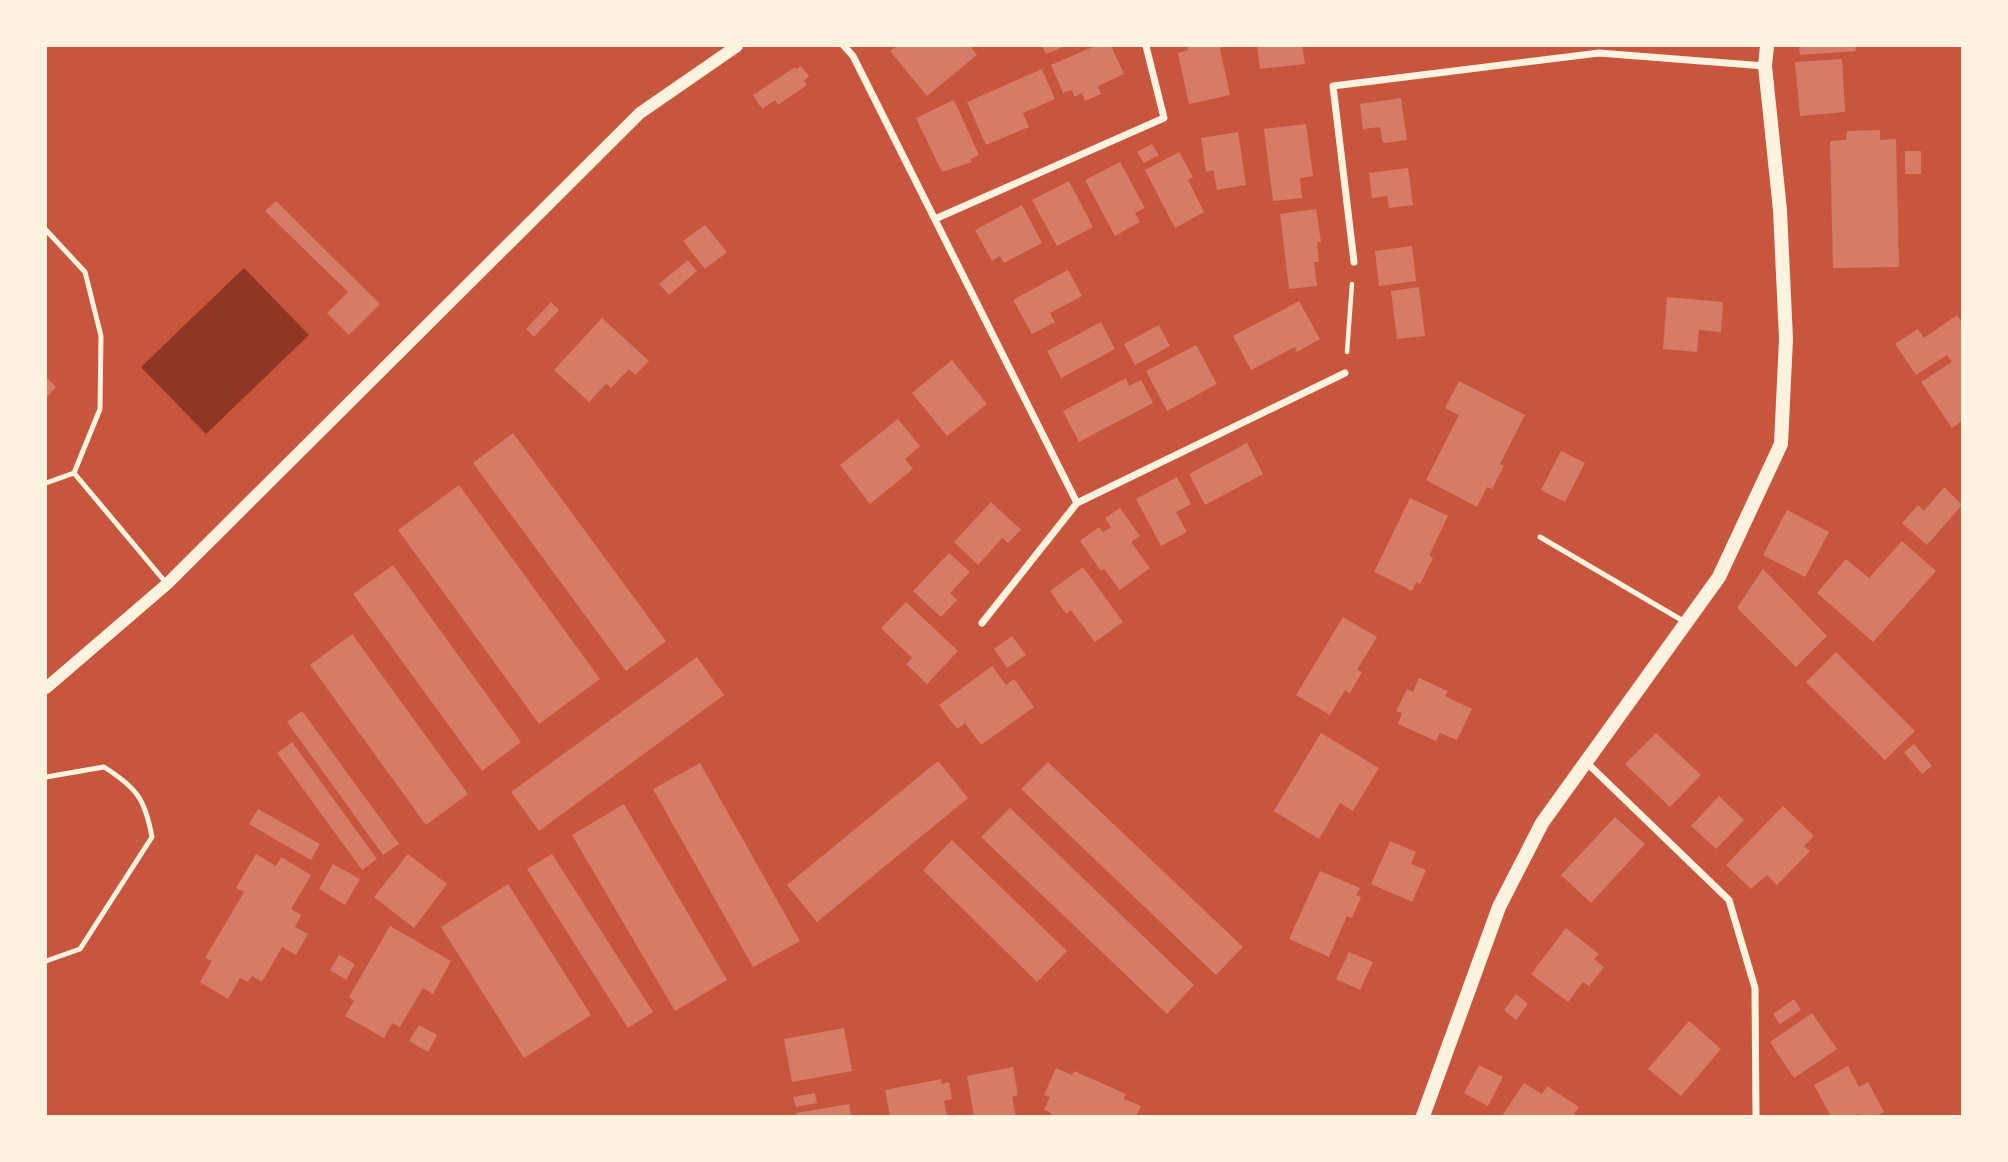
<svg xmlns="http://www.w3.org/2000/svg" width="2008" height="1162" font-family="'PT Serif',serif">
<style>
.water{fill:#8f3625}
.building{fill:#d67c66}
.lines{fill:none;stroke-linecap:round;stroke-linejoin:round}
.path{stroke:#fff3e0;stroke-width:4.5}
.service{stroke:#fff3e0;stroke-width:5}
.minor{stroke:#fff3e0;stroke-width:7}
.tertiary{stroke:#fff3e0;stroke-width:12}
.secondary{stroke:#fff3e0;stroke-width:14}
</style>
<rect width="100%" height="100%" fill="#c8553d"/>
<path class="water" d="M244,268L309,335L206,434L141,367Z"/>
<path class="building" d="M897,46H970L977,55L927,96L890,51Z
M1042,46H1065L1046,54Z
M1095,46H1111L1124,74L1098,86L1101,94L1085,101L1082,93L1074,97L1072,90L1063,93L1051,65Z
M1187,46H1222L1220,49L1230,95L1189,104L1178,53L1188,50Z
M1257,46H1302L1305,64L1260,69Z
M1799,46H1855L1856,51L1800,55Z
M1842,59L1845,112L1800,116L1795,62Z
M801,66L809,76L804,81L807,85L778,105L775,100L762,109L753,95L795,67L796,69Z
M1042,69L1055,99L1023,113L1029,127L986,145L967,102Z
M1401,98L1407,140L1383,143L1380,127L1363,129L1360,104Z
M954,100L979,155L971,159L972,162L942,172L916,118Z
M1306,124L1313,176L1300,178L1302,198L1273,201L1264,129Z
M1880,130V140L1896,139L1899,267L1833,268L1830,141L1846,140L1847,131Z
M1238,132L1246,185L1217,190L1213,170L1206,172L1201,138Z
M1152,144L1159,155L1144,163L1137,152Z
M1905,151H1921V174H1905Z
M1179,152L1193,177L1188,180L1204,212L1175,228L1145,170Z
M1120,162L1145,208L1135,213L1140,222L1115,236L1085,180Z
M1408,168L1413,205L1389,208L1387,196L1372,198L1369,173Z
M1069,181L1093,227L1057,246L1032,200Z
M276,201L380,304L349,335L327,313L348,292L265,211Z
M1022,205L1042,243L1004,263L1000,256L992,261L975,230Z
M1316,209L1321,242H1317L1319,262H1314L1317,286L1289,289L1280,214Z
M705,225L727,252L705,269L683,241Z
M1412,246L1416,281L1379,286L1375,251Z
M688,260L697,271L669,295L659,284Z
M1068,270L1082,296L1050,313L1055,322L1032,334L1013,300Z
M1419,287L1425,336L1397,339L1391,291Z
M1667,297L1723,302L1721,332L1699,330L1697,352L1663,349Z
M1299,301L1320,339L1297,352L1295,347L1251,370L1233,336Z
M551,302L559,310L534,337L526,329Z
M1957,315L1962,323V421L1952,428L1921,382L1952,362L1947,355L1916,375L1895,344L1918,329L1924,338Z
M602,318L649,361L635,375L629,369L611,388L606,384L589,402L554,370Z
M1101,322L1115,349L1061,378L1047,351Z
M1159,325L1170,346L1135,365L1124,344Z
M1196,345L1217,384L1167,411L1146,371Z
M952,360L987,404L947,436L912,393Z
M46,377L56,387L46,398Z
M1126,378L1129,386L1141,380L1153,403L1079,442L1063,411Z
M1459,381L1525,415L1500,464L1504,466L1492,489L1487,487L1477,507L1426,480L1459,415L1445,408Z
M898,419L920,446L905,459L913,469L870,504L840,465Z
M513,433L666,641L626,671L473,463Z
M1247,443L1263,474L1205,505L1189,474Z
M1561,451L1585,463L1565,502L1541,490Z
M1177,477L1191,504L1176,512L1187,532L1161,546L1136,499Z
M459,485L600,679L539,724L398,530Z
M1944,487L1962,505L1927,545L1902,523L1918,505L1924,511Z
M1410,498L1448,516L1429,556L1433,558L1420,584L1416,582L1412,591L1374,572Z
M991,502L1021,530L1008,543L1002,538L978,565L954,542Z
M1120,508L1140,536L1131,542L1150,568L1120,590L1104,569L1101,571L1080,541L1099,527L1103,532L1111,527L1105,518Z
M1787,510L1829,532L1805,577L1763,555Z
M1902,541L1936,571L1873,642L1817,593L1846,559L1869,578Z
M949,553L970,572L950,593L957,600L941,617L913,591Z
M393,565L521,742L482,771L353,594Z
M1083,567L1123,622L1095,642L1071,610L1066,614L1050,591Z
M1763,569L1827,636L1796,667L1737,608Z
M906,602L958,651L927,684L906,664L912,658L881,628Z
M1343,617L1377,637L1357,670L1362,672L1350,693L1345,690L1330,715L1296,695Z
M352,634L468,794L426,825L310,665Z
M1012,636L1026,655L1007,668L994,649Z
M1836,652L1915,731L1885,760L1806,682Z
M697,657L724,695L539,831L511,792Z
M992,666L1006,685L1014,679L1034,707L981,745L965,723L957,729L939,705Z
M1419,678L1448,691L1445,696L1472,709L1457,740L1440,733L1436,741L1398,724L1402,713L1396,711L1407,689L1413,692Z
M302,711L399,844L383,855L287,722Z
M1321,733L1379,768L1353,811L1340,803L1319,839L1274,811Z
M1656,733L1701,775L1670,807L1625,764Z
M292,742L377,859L362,870L277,753Z
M1914,744L1932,766L1922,774L1904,752Z
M938,761L968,798L817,922L787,885Z
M1048,762L1243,947L1216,975L1021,789Z
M700,763L800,941L753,967L653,789Z
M1719,796L1744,820L1716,849L1691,826Z
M624,804L727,980L675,1011L572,835Z
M1783,806L1814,836L1804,846L1810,851L1777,885L1767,875L1751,889L1726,865Z
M1010,808L1194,985L1167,1014L981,837Z
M258,809L320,844L311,860L249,824Z
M1615,817L1645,844L1591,903L1561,875Z
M952,840L1067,951L1037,982L923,870Z
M1390,841L1416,852L1411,864L1426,870L1412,902L1371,884Z
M256,854L276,866L281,857L311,875L291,909L301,915L295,927L308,934L296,955L282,947L262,982L252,976L248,982L240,978L228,999L200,982L212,961L205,958L244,892L236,888Z
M408,854L447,884L414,928L374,897Z
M552,854L653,1012L628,1028L527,869Z
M333,864L360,879L345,905L319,889Z
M1320,871L1360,888L1356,895L1361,897L1352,918L1347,916L1329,957L1289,939Z
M508,884L591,1015L524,1058L441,927Z
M390,926L451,961L433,994L423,988L400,1027L392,1023L384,1038L345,1016L354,1001L349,997Z
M1566,928L1599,954L1594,959L1604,967L1589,986L1583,982L1568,1002L1531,974Z
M1349,952L1373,962L1360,990L1336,979Z
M339,955L355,964L346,980L330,970Z
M1516,994L1528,1004L1516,1020L1504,1010Z
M1794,999L1801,1010L1780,1024L1773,1014Z
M1812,1013L1837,1049L1794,1078L1770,1042Z
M1689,1021L1721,1049L1681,1096L1648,1069Z
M419,1025L437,1035L428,1052L409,1041Z
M844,1028L852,1071L792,1082L784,1039Z
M1479,1065L1503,1077L1488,1106L1464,1093Z
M1848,1066L1859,1087L1868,1082L1884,1112L1877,1116H1859L1858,1114L1853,1116H1831L1814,1085Z
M1013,1067L1018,1095L1012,1097L1016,1116H974L967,1076Z
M1056,1068L1072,1075L1074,1071L1126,1094L1124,1099L1141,1106L1136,1116H1050L1051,1113L1044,1110L1050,1097L1044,1095Z
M941,1079L942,1084L949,1082L952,1099L944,1101L947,1116H890L885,1090Z
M1524,1083L1542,1094L1547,1086L1579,1107L1574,1114L1577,1116H1502Z
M815,1093L817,1103L796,1107L793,1097Z
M849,1104L851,1116H797L796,1113Z"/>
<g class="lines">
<path class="path" d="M1347,352L1352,284"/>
<path class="service" d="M46,230L85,272L101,336L100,409L74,473
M46,483L74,473L167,584
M1540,537L1685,622
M46,777L104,767C137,788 145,799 152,837L80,949L46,961"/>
<path class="minor" d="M844,46L853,56L1077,503L982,623
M935,219L1164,118L1146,46
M1354,262L1333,86L1599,53L1765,66
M1077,503L1345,373
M1586,762L1729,900L1755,988L1756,1116"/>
<path class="tertiary" d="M46,688L167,584L640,113L737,46"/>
<path class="secondary" d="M1423,1116L1499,907L1542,823L1719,577L1781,444L1786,339L1780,210L1765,66L1767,46"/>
</g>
<rect width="2008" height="1162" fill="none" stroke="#fff3e0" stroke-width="94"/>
</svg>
